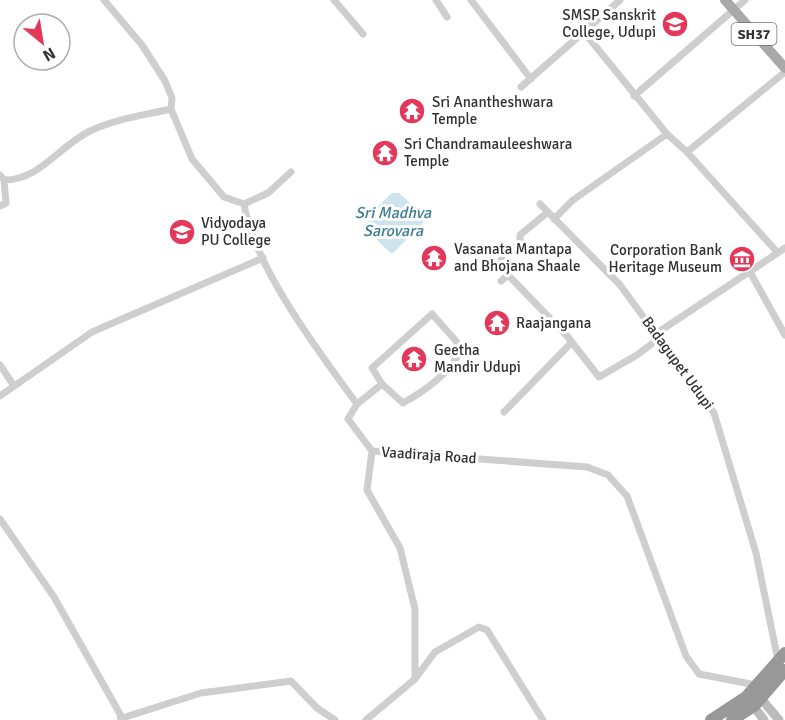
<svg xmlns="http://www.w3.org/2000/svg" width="785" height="720" font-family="Signika,sans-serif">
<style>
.water{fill:#cde4ed}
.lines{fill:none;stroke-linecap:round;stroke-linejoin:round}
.street{stroke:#cecece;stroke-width:7}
.secondary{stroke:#bbb;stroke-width:9}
.primary{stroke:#a9a9a9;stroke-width:10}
.highway{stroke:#989898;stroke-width:12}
.labels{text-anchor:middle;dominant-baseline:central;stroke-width:6;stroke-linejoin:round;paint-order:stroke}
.shield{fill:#fff;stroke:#6f6f6f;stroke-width:1.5}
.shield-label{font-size:14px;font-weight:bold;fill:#313131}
.poi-label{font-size:15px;fill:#313131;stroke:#fff;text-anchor:start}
.street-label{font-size:15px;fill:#313131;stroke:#fff}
.water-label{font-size:16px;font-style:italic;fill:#3f7d93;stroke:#fff}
</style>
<rect width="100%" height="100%" fill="#fff"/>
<path class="water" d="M392,193H399L417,209L415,213L424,222L392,254C359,224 361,222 392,193Z"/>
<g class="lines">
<path class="street" d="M104,0L142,45L165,81L172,98L171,109L192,159L224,197L244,204
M334,0L363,34
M436,0L447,17
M471,0L531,79
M584,32L667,134L687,152L778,253
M521,87L620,0
M634,96L745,0
M687,152L785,72
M0,175L4,180C40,180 59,146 90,131C114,119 145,115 171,109
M244,204C254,267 319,352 357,404L348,419L372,451L587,467L608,475L627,496L686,656L699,674L756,685
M244,204L268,193L291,172
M540,204L620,285L714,413L756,553L778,660
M0,206L6,203L4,180
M554,219L573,200L667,134
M750,272L785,335
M508,275L501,260L520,243V235L548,212
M501,281L508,275L567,336L599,377L637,355L661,337
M657,333L785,248
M0,365L14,386
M0,396L92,332L263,258
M357,404L382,384L403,403C423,392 450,373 460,352L456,341L432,314L372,368L382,384
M504,412L572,342
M372,451L367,490L400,548L415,609V678
M0,519L54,597L120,714L121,720
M122,718L201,693L291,681L317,708L335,720
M366,720L415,679L435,652L479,627L487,630L543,720"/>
<path class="secondary" d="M758,695L779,720
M751,703L764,720"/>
<path class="primary" d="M725,0L785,68"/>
<path class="highway" d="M711,720L746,697L785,653
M732,720L754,706L785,670"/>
</g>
<defs>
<symbol id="university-disc" viewBox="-11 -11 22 22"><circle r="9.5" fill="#e33859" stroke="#fff"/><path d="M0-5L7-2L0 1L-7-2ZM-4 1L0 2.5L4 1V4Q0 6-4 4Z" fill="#fff"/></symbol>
<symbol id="temple-disc" viewBox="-11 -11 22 22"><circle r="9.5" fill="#e33859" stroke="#fff"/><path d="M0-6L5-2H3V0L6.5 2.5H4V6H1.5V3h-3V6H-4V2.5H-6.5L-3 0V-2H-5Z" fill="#fff"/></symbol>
<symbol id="museum-disc" viewBox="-11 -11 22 22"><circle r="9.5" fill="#e33859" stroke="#fff"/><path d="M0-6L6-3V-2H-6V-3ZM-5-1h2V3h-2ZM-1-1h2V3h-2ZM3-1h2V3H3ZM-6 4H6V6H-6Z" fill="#fff"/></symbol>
</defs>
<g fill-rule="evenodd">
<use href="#university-disc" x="660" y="9" width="30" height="30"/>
<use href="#temple-disc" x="397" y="96" width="30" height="30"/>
<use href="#temple-disc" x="370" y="138" width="30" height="30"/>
<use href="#university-disc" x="167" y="217" width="30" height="30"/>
<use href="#temple-disc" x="419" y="243" width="30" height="30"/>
<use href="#museum-disc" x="727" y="244" width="30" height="30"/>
<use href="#temple-disc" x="482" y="308" width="30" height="30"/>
<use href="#temple-disc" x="399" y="344" width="30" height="30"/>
</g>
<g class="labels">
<rect class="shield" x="731.5" y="23" width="45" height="22" rx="4.5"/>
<g class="shield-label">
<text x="754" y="34">SH37</text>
</g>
<g class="poi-label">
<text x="656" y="15" text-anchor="end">SMSP Sanskrit<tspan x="656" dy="17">College, Udupi</tspan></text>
<text x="432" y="102">Sri Anantheshwara<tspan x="432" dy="17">Temple</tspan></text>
<text x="404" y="144">Sri Chandramauleeshwara<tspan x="404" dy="17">Temple</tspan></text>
<text x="201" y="223">Vidyodaya<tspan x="201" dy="17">PU College</tspan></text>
<text x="454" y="249">Vasanata Mantapa<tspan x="454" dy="17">and Bhojana Shaale</tspan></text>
<text x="722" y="250" text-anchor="end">Corporation Bank<tspan x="722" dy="17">Heritage Museum</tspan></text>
<text x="516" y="323">Raajangana</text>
<text x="434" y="350">Geetha<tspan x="434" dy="17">Mandir Udupi</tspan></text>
</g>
<g class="street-label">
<text transform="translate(678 363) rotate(54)">Badagupet Udupi</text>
<text transform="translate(429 455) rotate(4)">Vaadiraja Road</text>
</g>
<g class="water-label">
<text x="393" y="213">Sri Madhva<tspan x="393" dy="18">Sarovara</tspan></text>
</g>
</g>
<g transform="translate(42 42) rotate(150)"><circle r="28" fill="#ffffff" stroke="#adadad" stroke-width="1.5"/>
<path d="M0-4.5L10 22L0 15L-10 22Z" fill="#e33859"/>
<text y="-9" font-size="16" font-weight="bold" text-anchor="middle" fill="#313131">N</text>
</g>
</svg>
